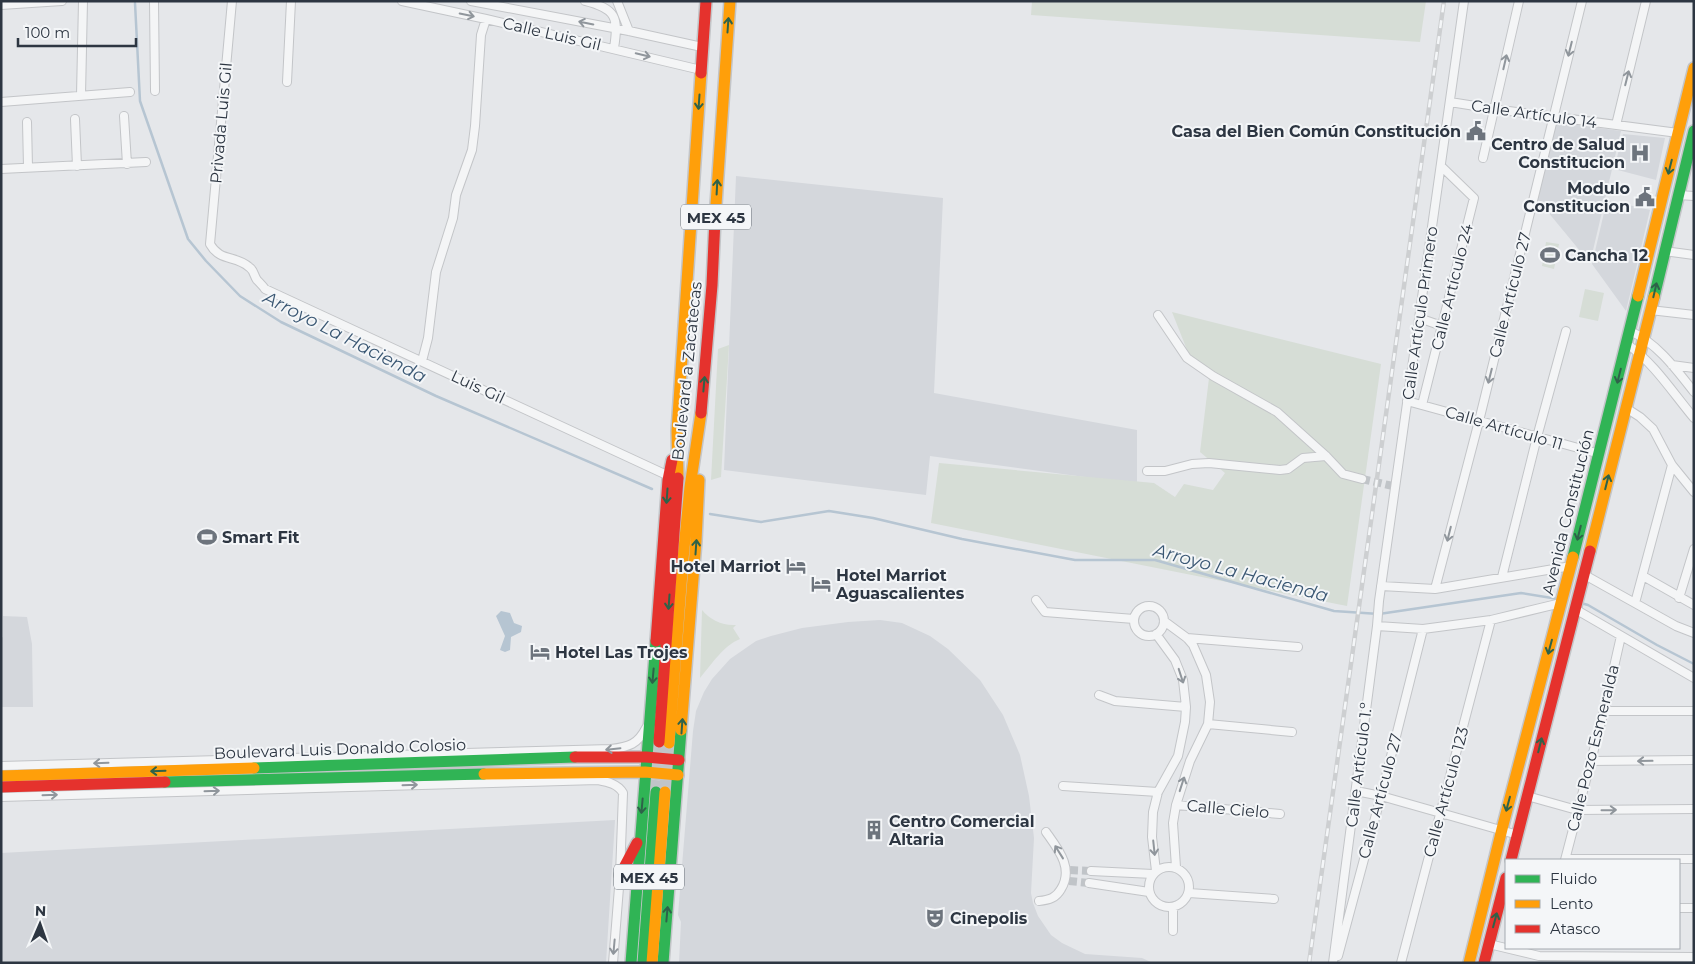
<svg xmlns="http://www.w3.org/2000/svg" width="1695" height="964" font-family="Montserrat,sans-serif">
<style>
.built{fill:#d4d7dc}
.green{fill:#d6ddd6}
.water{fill:#b6c5d2}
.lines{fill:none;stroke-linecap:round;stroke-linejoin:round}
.stream{stroke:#b6c5d2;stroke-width:2.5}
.street-tunnel{stroke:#c0c4c8;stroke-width:8;stroke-dasharray:8 4;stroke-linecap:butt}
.primary-tunnel{stroke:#c0c4c8;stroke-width:12;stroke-dasharray:12 6;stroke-linecap:butt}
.street-casing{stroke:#c3c5c8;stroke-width:10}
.fast-casing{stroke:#c3c5c8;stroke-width:14}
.slow-casing{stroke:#c3c5c8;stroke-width:14}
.jam-casing{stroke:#c3c5c8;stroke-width:14}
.street{stroke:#f4f5f6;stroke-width:8}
.fast{stroke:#30b455;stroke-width:11}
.slow{stroke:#ff9f0a;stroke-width:11}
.jam{stroke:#e5322d;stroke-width:11}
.rail-casing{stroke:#cdcfd1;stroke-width:4.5}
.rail{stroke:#f4f6f8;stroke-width:2.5;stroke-dasharray:8;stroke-linecap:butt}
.oneway{stroke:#90969c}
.oneway2{stroke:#2e6249}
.labels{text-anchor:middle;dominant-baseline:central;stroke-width:4;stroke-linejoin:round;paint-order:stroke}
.shield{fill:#f4f6f8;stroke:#697079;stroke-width:1}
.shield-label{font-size:15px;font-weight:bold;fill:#2d3642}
.street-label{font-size:16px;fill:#2d3642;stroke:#f4f6f8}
.poi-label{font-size:16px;font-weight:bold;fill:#2d3642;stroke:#f4f6f8;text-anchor:start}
.water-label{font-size:18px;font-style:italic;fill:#3a5773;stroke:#f4f6f8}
</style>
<rect width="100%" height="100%" fill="#e5e7ea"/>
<path class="built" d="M1556,122L1621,131L1590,263L1538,200Z
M1623,134L1665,138L1656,180L1614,169Z
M736,176L943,198L934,393L1137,430V484L930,456L926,495L724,470Z
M1607,200L1650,210L1626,311L1592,264Z
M3,616L27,617L32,644L33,707H1V638L3,637Z
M880,620L902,623L930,636L948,649L980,680L1003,715L1020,755L1029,796L1034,838L1031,893L1033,903L1038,916L1051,935L1062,943L1085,954L1142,958L1153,963H679L681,922L678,915L693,731L696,711L704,692L712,679L730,659L756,641L771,636L802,628L848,622Z
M615,820L606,963H1V853Z"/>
<path class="green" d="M1032,1H1426L1420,42L1031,15Z
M1546,242L1559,244L1554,269L1542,266Z
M1585,289L1604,293L1598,321L1579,317Z
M1172,312L1381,364L1347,606L931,523L939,463L1154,483L1175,497L1184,484L1213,490L1225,473L1200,452L1209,378L1189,355Z
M729,345L721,477L711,480L718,349Z
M702,610C710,620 723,626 736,625L733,628L740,639C723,646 712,664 700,678Z"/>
<path class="water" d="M501,611L510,613L514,623L522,626L521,632L511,637L510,650L505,652L500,650L505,636L496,616Z"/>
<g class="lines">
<path class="stream" d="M135,3L140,101L188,239L206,261L240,296L281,322L436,396L652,489
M710,514L761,522L829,511L873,518L962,539L1075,560H1155L1334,611L1379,614L1521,593L1558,599
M1581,603L1588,605L1657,645L1694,664"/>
<path class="street-tunnel" d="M1362,479L1393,486
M1070,870L1091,871
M1069,881L1089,883"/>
<path class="primary-tunnel" d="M656,792L659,742
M665,792L669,743"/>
<defs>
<path id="street" d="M154,1L155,91
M232,1L210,244C220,262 236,255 249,267C254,270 254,276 257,280C260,283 263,286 265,289L671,477
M402,1L486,19L701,70
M471,1L629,31L702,47
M585,1C616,9 619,17 614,48
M617,1L629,31
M1,5L62,1
M287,82L291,1
M81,95L83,1
M1,102L130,92
M1450,102L1494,109L1678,133
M124,116L127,164
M75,119L77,166
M27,122L28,167
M1616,125L1646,1
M1483,158L1519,1
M1,169L146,162
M1678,195L1694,196
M1664,251L1694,255
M1650,310L1694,315
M1158,315L1187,358L1213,376L1277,412L1326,456L1343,474L1362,479
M1419,318L1442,326
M1630,331C1657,343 1676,369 1694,392
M1627,344C1654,363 1673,393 1694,418
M422,361L428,338L436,272L453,218L456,195L472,150L475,126L481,35L486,19
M1672,365L1694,368
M1407,401L1600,454
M1422,405L1474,198L1441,166
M1626,408L1640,417L1653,429L1672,465L1694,492
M1147,471H1165L1192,464L1209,463L1280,470L1288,469L1303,458L1326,456
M1583,574L1676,626L1694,633
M1643,576L1694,605
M1502,577L1537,437L1566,331
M1381,586L1435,589L1571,566
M1435,589L1479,421L1582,1
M1679,598L1694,549
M1036,600L1045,612L1134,619
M1635,603L1672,465
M1134 621a15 15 0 1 1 30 0a15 15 0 1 1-30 0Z
M1575,609L1694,678
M1164,621L1187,638L1193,645L1206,675L1210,702L1208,724L1190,761L1176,805L1173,823L1176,867
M1377,626L1423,629L1491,620L1561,603
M1187,638L1298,647
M1099,695L1115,701L1186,707
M1604,711H1694
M1208,724L1292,732
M1590,761L1694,760
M1,766L611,749C629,747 638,744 646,728
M1063,786L1158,792
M1356,791L1381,796L1518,835
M1527,796L1577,810L1694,809
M1,797L527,782L598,780C608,782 618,784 623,793L620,875L613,963
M1176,805L1280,814
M1566,859H1694
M1565,860L1604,711L1621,636
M1149 887a20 20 0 1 1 40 0a20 20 0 1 1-40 0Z
M1091,871L1153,874
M1156,871L1152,837L1153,812L1158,792L1178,756L1185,722L1186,707L1183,680L1175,660L1156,634
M1089,883L1149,892
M1189,893L1274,899
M1039,901C1049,900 1056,898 1061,889C1074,868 1058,849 1046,832
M1173,907V931
M1679,908H1694
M1489,944L1539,956L1694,957
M1338,956L1381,796L1423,629
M1333,963L1377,626L1379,601L1464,1
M1401,963L1491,620"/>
<path id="fast" d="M1654,297L1694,131
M1573,557L1638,296
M254,768L575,757
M165,782L484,774
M631,963L656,641
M643,963L656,792
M663,963L681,730"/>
<path id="slow" d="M715,219L730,1
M1638,296L1694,68
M678,478L677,431L701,73
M1590,551L1654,297
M681,730L696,541L699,480
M669,743L683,559L690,487L701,413
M484,774L645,772L678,775
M1,776L254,768
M652,963L665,792
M1469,963L1502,829L1573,557"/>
<path id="jam" d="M701,73L706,1
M701,413L712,285L715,219
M656,641L668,480L672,460
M659,742L678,478
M575,757H646L679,760
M1,787L165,782
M1511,860L1590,551
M620,875L637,843
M1484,963L1506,878"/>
</defs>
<use href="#street" class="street-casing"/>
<use href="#fast" class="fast-casing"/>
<use href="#slow" class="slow-casing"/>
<use href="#jam" class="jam-casing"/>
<use href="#street" class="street"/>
<use href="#fast" class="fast"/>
<use href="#slow" class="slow"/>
<use href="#jam" class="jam"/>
<defs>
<path id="rail" d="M1309,963L1444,1"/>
</defs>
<use href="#rail" class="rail-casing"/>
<use href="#rail" class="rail"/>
</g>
<defs><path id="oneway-shaft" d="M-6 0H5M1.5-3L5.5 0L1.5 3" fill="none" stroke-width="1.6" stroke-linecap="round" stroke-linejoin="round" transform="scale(1.25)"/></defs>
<g class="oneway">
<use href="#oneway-shaft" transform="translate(467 15) rotate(12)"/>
<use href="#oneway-shaft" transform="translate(586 23) rotate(-169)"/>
<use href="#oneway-shaft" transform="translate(1570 49) rotate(104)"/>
<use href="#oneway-shaft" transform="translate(643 55) rotate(14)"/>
<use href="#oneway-shaft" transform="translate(1505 62) rotate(-77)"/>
<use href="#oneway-shaft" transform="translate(1627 78) rotate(-76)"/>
<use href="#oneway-shaft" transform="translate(1490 376) rotate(104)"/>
<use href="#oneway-shaft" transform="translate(1449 534) rotate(104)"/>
<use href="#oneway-shaft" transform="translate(1181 676) rotate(72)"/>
<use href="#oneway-shaft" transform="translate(613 749) rotate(174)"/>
<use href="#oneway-shaft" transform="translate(1645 761) rotate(179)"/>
<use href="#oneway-shaft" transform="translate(101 763) rotate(178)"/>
<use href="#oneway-shaft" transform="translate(1182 784) rotate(-72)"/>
<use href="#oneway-shaft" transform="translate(410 785) rotate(-2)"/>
<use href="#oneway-shaft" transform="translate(212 791) rotate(-2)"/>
<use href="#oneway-shaft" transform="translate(50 795) rotate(-2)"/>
<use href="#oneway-shaft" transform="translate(1609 810) rotate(-1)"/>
<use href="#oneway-shaft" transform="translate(1154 848) rotate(84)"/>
<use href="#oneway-shaft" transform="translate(1059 852) rotate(-122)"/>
<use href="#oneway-shaft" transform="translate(614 947) rotate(95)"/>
</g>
<g class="oneway2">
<use href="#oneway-shaft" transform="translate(728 25) rotate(-86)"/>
<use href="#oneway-shaft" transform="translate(699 102) rotate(94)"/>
<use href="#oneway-shaft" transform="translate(1670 167) rotate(104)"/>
<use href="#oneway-shaft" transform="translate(717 187) rotate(-87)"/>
<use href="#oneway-shaft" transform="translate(1655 290) rotate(-77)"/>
<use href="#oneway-shaft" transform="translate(1619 376) rotate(104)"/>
<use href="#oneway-shaft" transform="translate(704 384) rotate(-85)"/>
<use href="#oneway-shaft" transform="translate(1607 482) rotate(-76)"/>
<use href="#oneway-shaft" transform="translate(667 496) rotate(94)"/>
<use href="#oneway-shaft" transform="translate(1579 533) rotate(104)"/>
<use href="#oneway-shaft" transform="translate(696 547) rotate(-86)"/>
<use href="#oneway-shaft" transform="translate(669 602) rotate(94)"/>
<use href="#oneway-shaft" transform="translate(1550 647) rotate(105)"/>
<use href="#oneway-shaft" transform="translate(653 676) rotate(95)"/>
<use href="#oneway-shaft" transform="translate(682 726) rotate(-86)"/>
<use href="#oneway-shaft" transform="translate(1540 745) rotate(-76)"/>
<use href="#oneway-shaft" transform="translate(158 771) rotate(178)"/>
<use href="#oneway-shaft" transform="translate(1508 804) rotate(105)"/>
<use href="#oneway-shaft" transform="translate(642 806) rotate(95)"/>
<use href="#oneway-shaft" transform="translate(667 914) rotate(-85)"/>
<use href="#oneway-shaft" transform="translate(1495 920) rotate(-75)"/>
</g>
<defs>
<symbol id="civic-bare" viewBox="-9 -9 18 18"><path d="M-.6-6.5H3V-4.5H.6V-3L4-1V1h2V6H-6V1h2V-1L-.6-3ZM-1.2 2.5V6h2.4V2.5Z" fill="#6d747d" stroke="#f4f6f8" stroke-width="2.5" paint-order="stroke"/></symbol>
<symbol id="hospital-bare" viewBox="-9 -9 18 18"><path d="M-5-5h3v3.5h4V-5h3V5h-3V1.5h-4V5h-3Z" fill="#6d747d" stroke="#f4f6f8" stroke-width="2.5" paint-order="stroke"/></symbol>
<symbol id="stadium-bare" viewBox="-9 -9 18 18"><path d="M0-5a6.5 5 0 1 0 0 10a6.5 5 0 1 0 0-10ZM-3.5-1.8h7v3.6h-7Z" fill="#6d747d" stroke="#f4f6f8" stroke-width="2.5" paint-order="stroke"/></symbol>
<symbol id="hotel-bare" viewBox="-9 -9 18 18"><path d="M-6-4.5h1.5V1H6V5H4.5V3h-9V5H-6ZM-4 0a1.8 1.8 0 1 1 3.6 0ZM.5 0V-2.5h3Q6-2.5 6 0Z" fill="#6d747d" stroke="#f4f6f8" stroke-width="2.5" paint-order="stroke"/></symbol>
<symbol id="building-bare" viewBox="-9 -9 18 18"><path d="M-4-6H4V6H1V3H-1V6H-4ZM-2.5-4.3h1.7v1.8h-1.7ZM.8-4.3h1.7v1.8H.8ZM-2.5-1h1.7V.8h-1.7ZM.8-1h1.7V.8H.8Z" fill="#6d747d" stroke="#f4f6f8" stroke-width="2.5" paint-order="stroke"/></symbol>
<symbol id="theatre-bare" viewBox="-9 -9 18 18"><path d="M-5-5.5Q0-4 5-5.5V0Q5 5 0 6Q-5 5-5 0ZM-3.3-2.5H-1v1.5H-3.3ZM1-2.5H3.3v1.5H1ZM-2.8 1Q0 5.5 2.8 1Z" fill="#6d747d" stroke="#f4f6f8" stroke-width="2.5" paint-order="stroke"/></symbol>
</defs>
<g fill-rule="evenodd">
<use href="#civic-bare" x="1462" y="117" width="28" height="28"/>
<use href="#hospital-bare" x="1626" y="139" width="28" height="28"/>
<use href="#civic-bare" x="1631" y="183" width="28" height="28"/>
<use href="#stadium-bare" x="1536" y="241" width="28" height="28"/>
<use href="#stadium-bare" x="193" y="523" width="28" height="28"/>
<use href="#hotel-bare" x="782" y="552" width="28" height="28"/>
<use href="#hotel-bare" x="807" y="570" width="28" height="28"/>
<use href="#hotel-bare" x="526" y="638" width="28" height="28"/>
<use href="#building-bare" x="860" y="816" width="28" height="28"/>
<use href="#theatre-bare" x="921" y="904" width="28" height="28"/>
</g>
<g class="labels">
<g class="shield">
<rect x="681" y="204.5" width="70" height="25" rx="4"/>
<rect x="614" y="864.5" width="70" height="25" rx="4"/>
</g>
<g class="shield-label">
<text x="716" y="217">MEX 45</text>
<text x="649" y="877">MEX 45</text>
</g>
<g class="street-label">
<text transform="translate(552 34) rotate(13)">Calle Luis Gil</text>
<text transform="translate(1534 114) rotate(8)">Calle Artículo 14</text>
<text transform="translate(221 123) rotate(-85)">Privada Luis Gil</text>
<text transform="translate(1452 287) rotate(-76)">Calle Artículo 24</text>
<text transform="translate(1510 295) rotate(-76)">Calle Artículo 27</text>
<text transform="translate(1420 313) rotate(-82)">Calle Artículo Primero</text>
<text transform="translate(687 371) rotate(-84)">Boulevard a Zacatecas</text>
<text transform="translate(478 387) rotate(25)">Luis Gil</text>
<text transform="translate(1504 428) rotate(16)">Calle Artículo 11</text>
<text transform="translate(1568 512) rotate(-76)">Avenida Constitución</text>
<text transform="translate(1593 748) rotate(-76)">Calle Pozo Esmeralda</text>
<text transform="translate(340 749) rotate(-2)">Boulevard Luis Donaldo Colosio</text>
<text transform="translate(1359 765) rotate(-83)">Calle Artículo 1.º</text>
<text transform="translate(1446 792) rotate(-75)">Calle Artículo 123</text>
<text transform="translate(1380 796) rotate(-75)">Calle Artículo 27</text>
<text transform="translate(1228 809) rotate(5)">Calle Cielo</text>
</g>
<g class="poi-label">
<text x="1461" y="131" text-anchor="end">Casa del Bien Común Constitución</text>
<text x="1625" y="144" text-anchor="end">Centro de Salud<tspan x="1625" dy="18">Constitucion</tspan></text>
<text x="1630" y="188" text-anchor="end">Modulo<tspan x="1630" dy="18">Constitucion</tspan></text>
<text x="1565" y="255">Cancha 12</text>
<text x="222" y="537">Smart Fit</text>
<text x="781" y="566" text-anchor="end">Hotel Marriot</text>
<text x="836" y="575">Hotel Marriot<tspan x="836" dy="18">Aguascalientes</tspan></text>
<text x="555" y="652">Hotel Las Trojes</text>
<text x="889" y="821">Centro Comercial<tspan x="889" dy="18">Altaria</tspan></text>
<text x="950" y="918">Cinepolis</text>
</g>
<g class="water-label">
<text transform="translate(345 337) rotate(27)">Arroyo La Hacienda</text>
<text transform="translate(1241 573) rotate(15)">Arroyo La Hacienda</text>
</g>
</g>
<rect width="1695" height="964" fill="none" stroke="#2d3642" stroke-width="5"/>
<rect x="1505" y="859" width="175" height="90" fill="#f4f6f8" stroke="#a4a9af"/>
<rect x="1515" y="875" width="25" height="8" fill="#30b455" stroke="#a4a9af"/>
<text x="1550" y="884" font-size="15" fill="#2d3642">Fluido</text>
<rect x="1515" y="900" width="25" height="8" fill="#ff9f0a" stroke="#a4a9af"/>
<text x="1550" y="909" font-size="15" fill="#2d3642">Lento</text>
<rect x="1515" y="925" width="25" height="8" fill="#e5322d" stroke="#a4a9af"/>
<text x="1550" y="934" font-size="15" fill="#2d3642">Atasco</text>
<g transform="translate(40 924) rotate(2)" stroke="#f4f6f8" stroke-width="4" paint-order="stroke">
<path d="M0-4L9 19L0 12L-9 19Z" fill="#2d3642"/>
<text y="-8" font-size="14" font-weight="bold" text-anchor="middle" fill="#2d3642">N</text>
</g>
<path d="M18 38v8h118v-8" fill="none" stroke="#2d3642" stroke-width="2.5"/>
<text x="25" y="38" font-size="15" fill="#2d3642" stroke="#f4f6f8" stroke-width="4" paint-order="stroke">100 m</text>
</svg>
